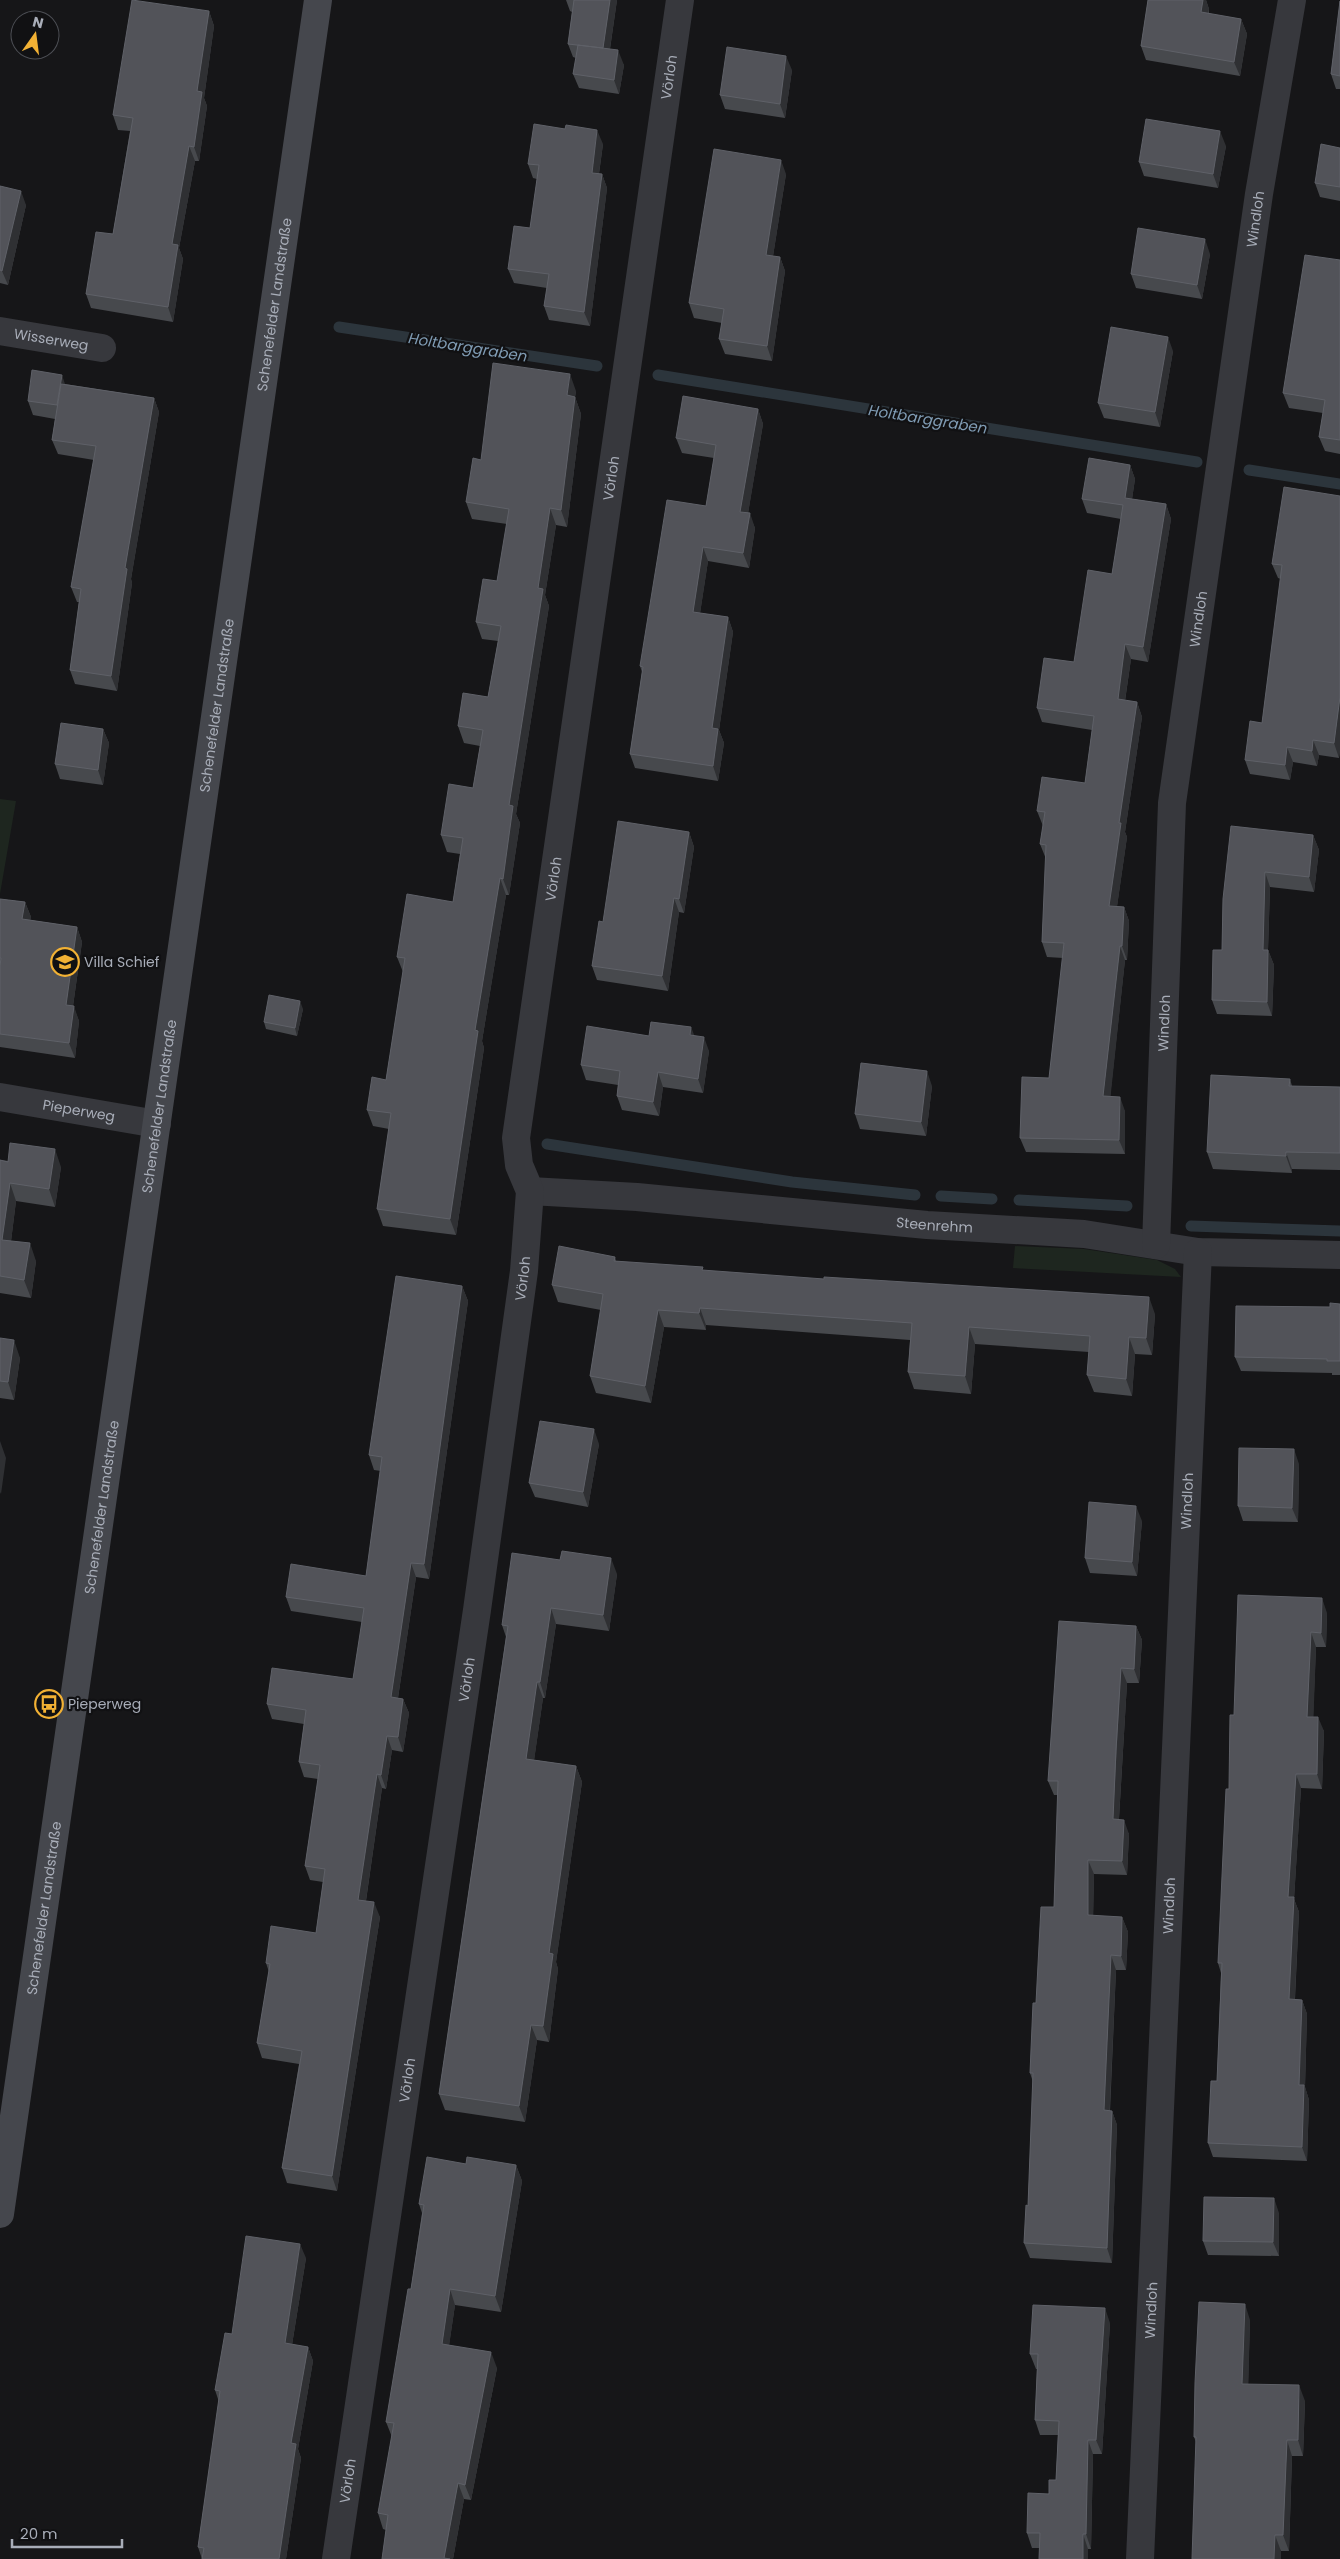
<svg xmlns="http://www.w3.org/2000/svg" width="1340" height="2559" font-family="Poppins,sans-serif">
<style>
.green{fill:#1e261f}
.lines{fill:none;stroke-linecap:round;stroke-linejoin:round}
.stream{stroke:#2c353c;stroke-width:11}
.street{stroke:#37383d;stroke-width:28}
.secondary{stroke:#45474d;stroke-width:28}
.wall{fill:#47494d}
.shaded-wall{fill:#2f3033}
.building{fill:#525359;stroke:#5f6168}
.labels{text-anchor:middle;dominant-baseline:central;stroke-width:4.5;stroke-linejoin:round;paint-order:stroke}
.street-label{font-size:14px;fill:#a8adb8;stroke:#111113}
.poi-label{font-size:14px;fill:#a8adb8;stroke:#111113;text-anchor:start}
.water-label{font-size:15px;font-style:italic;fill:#7f9bb3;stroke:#111113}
</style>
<rect width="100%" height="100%" fill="#161618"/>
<path class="green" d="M0,799L16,801L0,894Z
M1015,1246L1084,1249L1157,1260L1175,1269L1181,1277L1013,1268Z"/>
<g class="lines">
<path class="stream" d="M339,327L597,366
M658,375L1197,462
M1249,470L1340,484
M547,1144L792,1182L915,1195
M941,1196L992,1199
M1019,1200L1127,1206
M1191,1226L1340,1231"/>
<g class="street">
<path id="s1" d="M0,331L102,348"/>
<path id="s2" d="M0,1097L157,1124"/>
<path id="s3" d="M530,1191L637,1197L927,1225L1084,1234L1198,1252L1340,1255"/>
<path id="s4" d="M1156,1245L1172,803L1259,194L1292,0"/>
<path id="s5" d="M336,2559L477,1610L524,1271L530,1191L519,1165L516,1138L680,0"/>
<path id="s6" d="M1140,2559L1198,1252"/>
</g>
<path class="secondary" id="s7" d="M0,2214L318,0"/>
</g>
<path class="wall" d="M566,0H617L610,49L624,65L619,94L579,88L573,74L576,58L573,57L568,44L572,12L570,11Z
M1148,0H1206L1209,9V14L1241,19L1247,34L1240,76L1146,60L1141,46Z
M1340,1V89H1336L1331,74Z
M209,11L214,26L204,98L207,106L199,161H195L179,248L183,259L173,322L91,308L86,294L113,234L130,131L118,130L113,115Z
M792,70L785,118L725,109L720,95Z
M603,144L599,174H602L607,188L590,326L549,320L544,306L547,288L514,283L508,269L530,228L537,179L533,178L528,164Z
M1226,146L1218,188L1144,176L1139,162Z
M1340,148V201L1320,197L1315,183Z
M786,174L773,256L780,257L785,271L772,361L725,354L719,339L722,323L694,318L689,303Z
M0,186L26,205L8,285L0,283Z
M1210,254L1202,299L1136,288L1131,274Z
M1340,260V454L1325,451L1319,437L1323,413L1289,408L1283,393Z
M1173,351L1160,427L1104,418L1098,403Z
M65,384L154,398L159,412L131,579L132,583L117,691L75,684L70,670L79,602H77L71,587L94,460L58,454L52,440L55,419L33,415L28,401Z
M576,391L575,397L581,414L567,527L556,525L545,595L549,606L516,814L520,823L509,895H506L482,1041L484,1048L456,1235L383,1226L377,1209L389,1129L373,1126L367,1110L386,1080L403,972L397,957L453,902L460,854L447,852L441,835L473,788L480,746L464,743L458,726L488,697L498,641L482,639L476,622L497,581L507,524L472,519L466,502L481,460Z
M758,409L763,424L748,513L755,528L749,568L708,561L700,613L728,617L733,632L719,730L724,743L718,781L635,768L630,754L642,672L640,666L706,506L714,458L682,453L676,438Z
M1130,465L1135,479L1132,499L1166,504L1171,519L1148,662L1131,659L1125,701L1137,702L1142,717L1125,832L1127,837L1117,906L1124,907L1129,921L1127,960H1125L1110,1097L1125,1111V1154L1026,1152L1020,1138L1049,1078L1063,958L1047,957L1042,942L1046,859L1040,844L1043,826L1037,811L1085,783L1092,730L1042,722L1037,708L1074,662L1112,574L1121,519L1087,513L1082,499Z
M1340,496V750L1339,758L1319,755L1317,766L1293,762L1290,780L1250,774L1245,760L1262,723L1281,579L1278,578L1272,564Z
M103,729L109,743L103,785L60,779L55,764Z
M689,832L694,847L684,913L679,912L668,991L597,980L592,966L603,922Z
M1313,835L1319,850L1314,892L1270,887L1268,950L1274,965L1272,1016L1217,1014L1212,1000L1222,950L1223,899Z
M0,899L25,902L31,917L30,920L77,927L82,942L73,1006L79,1021L75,1058L0,1047Z
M303,1009L297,1036L266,1029L264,1022Z
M649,1036H694L709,1051L703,1093L663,1087L659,1116L622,1110L617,1096L618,1085L586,1080L581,1065Z
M1290,1079L1292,1086L1340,1087V1170L1292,1169V1173L1213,1169L1207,1152Z
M932,1086L926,1136L860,1129L855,1114Z
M0,1160L61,1167L55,1207L16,1201L11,1241L36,1261L31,1298L0,1293Z
M615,1257L616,1261L704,1271L1155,1314L1152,1355L1135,1354L1132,1396L1094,1392L1087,1375L1089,1352L975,1344L971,1394L914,1389L908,1372L910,1340L706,1325V1330L664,1327L651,1403L596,1393L590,1376L601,1310L558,1302L552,1285Z
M462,1286L468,1301L429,1579L416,1577L398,1698L403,1699L409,1713L403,1752L392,1750L386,1789L382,1788L366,1901L380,1917L337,2191L287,2183L282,2168L299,2064L262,2058L257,2043L269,1972L266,1963L316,1933L323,1882L310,1880L305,1866L318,1779L304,1777L299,1762L304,1724L272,1719L267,1704L353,1679L362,1622L291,1611L286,1597L366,1576L381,1471L374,1470L369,1455Z
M1340,1304V1375H1332V1373L1241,1371L1235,1357L1330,1307Z
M0,1338L20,1358L14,1400L0,1398Z
M599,1444L588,1507L535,1497L529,1483Z
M1299,1464L1298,1522L1243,1521L1238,1506Z
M1142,1521L1137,1576L1090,1573L1085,1558Z
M617,1574L609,1631L556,1624L545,1698H543L534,1760L576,1766L582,1782L556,1962L558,1969L549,2042L537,2040L525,2122L445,2110L439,2094L506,1637L502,1625Z
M1327,1613L1326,1647H1316L1313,1717L1324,1731L1322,1789L1301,1788L1294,1899L1299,1912L1295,1999L1302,2000L1307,2014L1305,2087L1309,2100L1307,2161L1213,2157L1208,2143L1217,2081L1221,1973L1218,1963L1234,1715Z
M1136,1626L1142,1640L1139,1683H1127L1119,1819L1129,1834L1127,1875L1094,1874L1093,1916L1122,1917L1128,1932L1126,1970H1116L1110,2111H1112L1117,2125L1112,2263L1030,2258L1024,2243L1028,2206L1033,2082L1030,2073L1036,2003L1054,1907L1058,1795H1054L1048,1781Z
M466,2164L516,2165L522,2181L501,2312L455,2305L449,2345L497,2368L471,2500L464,2499L453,2559H382L386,2530L383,2529L378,2513L392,2437L386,2422L411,2289L422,2213L419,2204Z
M1279,2213V2256L1208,2255L1203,2241Z
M306,2258L292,2345L308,2347L313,2361L298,2449L301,2458L286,2559H202L198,2547L219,2402L215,2390L232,2334Z
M1250,2320L1248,2384L1305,2401L1303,2456H1292L1289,2551H1281L1196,2442L1194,2437Z
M1110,2323L1102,2454H1093L1091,2549H1088V2559H1039V2548H1032L1027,2533L1056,2480L1058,2435H1040L1035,2420L1037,2369H1036L1030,2354Z"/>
<path class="shaded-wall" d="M610,0H617L608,62L603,49Z
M1203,0H1206L1209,9L1206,27L1201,12Z
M209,11L214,26L204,98L207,106L199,161L194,147L197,91Z
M1241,19L1247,34L1240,76L1234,62Z
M618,50L624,65L619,94L614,80Z
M786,56L792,70L785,118L780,104Z
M597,130L603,144L597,187L592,173Z
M1220,131L1226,146L1218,188L1213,174Z
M189,146L195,161L179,248L183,259L173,322L168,307L172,244Z
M781,160L786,174L771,269L766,255Z
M602,174L607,188L590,326L584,312Z
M21,191L26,205L8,285L2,271Z
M1205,239L1210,254L1202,299L1197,285Z
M780,257L785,271L772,361L767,346Z
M1168,337L1173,351L1160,427L1155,412Z
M570,374L576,391L573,412L567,395Z
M62,375L67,390L57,405Z
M575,397L581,414L567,527L561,510Z
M154,398L159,412L131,579L132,583L117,691L111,676L125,568Z
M758,409L763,424L746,526L740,512Z
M1130,465L1135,479L1130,513L1125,498Z
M1166,504L1171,519L1148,662L1143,647Z
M550,508L556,525L545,595L549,606L516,814L520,823L509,895L503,879L509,805L538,588Z
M750,513L755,528L749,568L743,553Z
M703,547L708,561L698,627L693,612Z
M728,617L733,632L719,730L724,743L718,781L713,766L712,728Z
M1125,644L1131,659L1123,714L1118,699Z
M1340,697V750L1339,758L1334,743Z
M1137,702L1142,717L1125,832L1127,837L1115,921L1109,906L1119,823Z
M103,729L109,743L103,785L98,770Z
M1313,740L1319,755L1317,766L1312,751Z
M1287,747L1293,762L1290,780L1285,765Z
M689,832L694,847L684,913L679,899Z
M1313,835L1319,850L1314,892L1309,877Z
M1265,872L1270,887L1268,950L1274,965L1272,1016L1267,1002L1263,950Z
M500,878L506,895L482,1041L484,1048L456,1235L450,1219L475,1030Z
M674,898L679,912L668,991L662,976Z
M25,902L31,917L28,934L22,919Z
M1124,907L1129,921L1127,960L1122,946Z
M77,927L82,942L71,1020L66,1005Z
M1120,946L1125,960L1109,1111L1103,1096Z
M300,1001L303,1009L297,1036L295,1028Z
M74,1006L79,1021L75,1058L69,1043Z
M691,1027L697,1042L690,1035Z
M704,1037L709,1051L703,1093L698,1079Z
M927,1071L932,1086L926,1136L921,1122Z
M658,1072L663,1087L659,1116L653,1102Z
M1120,1097L1125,1111V1154L1119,1140Z
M55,1149L61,1167L55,1207L49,1189Z
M1286,1152L1292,1169V1173L1286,1156Z
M10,1183L16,1201L9,1258L2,1240Z
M30,1243L36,1261L31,1298L24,1280Z
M462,1286L468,1301L429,1579L424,1564Z
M1149,1297L1155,1314L1152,1355L1146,1338Z
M700,1308L706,1325V1330L699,1313Z
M658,1310L664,1327L651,1403L645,1386Z
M969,1327L975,1344L971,1394L965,1376Z
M1129,1337L1135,1354L1132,1396L1126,1379Z
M14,1340L20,1358L14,1400L8,1382Z
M594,1429L599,1444L588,1507L583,1492Z
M0,1441L6,1458L1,1494L0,1492Z
M1294,1449L1299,1464L1298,1522L1292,1508Z
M1136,1506L1142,1521L1137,1576L1132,1562Z
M611,1558L617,1574L609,1631L603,1615Z
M411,1563L416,1577L396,1711L391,1697Z
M1322,1598L1327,1613L1326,1647L1321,1633Z
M551,1608L556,1624L545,1698L540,1682Z
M1136,1626L1142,1640L1139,1683L1134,1669Z
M1311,1632L1316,1647L1313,1731L1307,1717Z
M1121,1668L1127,1683L1118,1834L1113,1819Z
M537,1682L543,1698L532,1775L526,1759Z
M403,1699L409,1713L403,1752L398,1737Z
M1318,1717L1324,1731L1322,1789L1317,1774Z
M387,1736L392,1750L386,1789L381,1775Z
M576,1766L582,1782L556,1962L558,1969L549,2042L543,2026L549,1953Z
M377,1774L382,1788L364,1914L358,1900Z
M1296,1774L1301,1788L1294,1899L1299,1912L1294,2014L1289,1999L1288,1897Z
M1124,1820L1129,1834L1127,1875L1122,1861Z
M1088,1860L1094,1874L1093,1930L1088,1915Z
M374,1902L380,1917L337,2191L332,2176Z
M1122,1917L1128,1932L1126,1970L1121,1956Z
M1111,1955L1116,1970L1109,2125L1104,2110Z
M1302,2000L1307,2014L1305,2087L1309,2100L1307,2161L1302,2147L1299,2085Z
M531,2025L537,2040L525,2122L519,2106Z
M1112,2111L1117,2125L1112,2263L1107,2248Z
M516,2165L522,2181L501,2312L495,2296Z
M1274,2198L1279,2213V2256L1273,2242Z
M300,2244L306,2258L290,2357L285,2343Z
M450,2289L455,2305L447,2360L442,2344Z
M1245,2304L1250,2320L1248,2400L1242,2384Z
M1105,2308L1110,2323L1102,2454L1096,2440Z
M308,2347L313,2361L298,2449L301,2458L286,2559H279L291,2443Z
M491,2352L497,2368L471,2500L465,2485Z
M1299,2385L1305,2401L1303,2456L1298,2440Z
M1088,2440L1093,2454L1091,2549L1086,2534Z
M1287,2440L1292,2456L1289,2551L1283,2535Z
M458,2483L464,2499L453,2559H444Z
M1083,2534L1088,2549V2559H1083Z
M1275,2535L1281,2551V2559H1274Z"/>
<path class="building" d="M132,0L209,11L197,91L202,92L194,147L189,146L172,244L178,245L168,307L86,294L96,232L113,234L133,118L113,115Z
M574,0H610L603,48L568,44Z
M1148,0H1203L1201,12L1241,19L1234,62L1141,46Z
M1340,1V76L1331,74Z
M578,45L618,50L614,80L573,74Z
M727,47L786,56L780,104L720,95Z
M1146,119L1220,131L1213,174L1139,162Z
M534,124L565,129L566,125L597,130L592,173L602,174L584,312L544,306L549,274L508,269L514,226L530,228L539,165L528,164Z
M1321,144L1340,148V187L1315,183Z
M714,149L781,160L766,255L780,257L767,346L719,339L724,309L689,303Z
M0,186L21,191L2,271L0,270Z
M1138,228L1205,239L1197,285L1131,274Z
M1305,255L1340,260V440L1319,437L1325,400L1283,393Z
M1111,327L1168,337L1155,412L1098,403Z
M493,363L570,374L567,395L575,397L561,510L550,508L538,588L543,589L509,805L513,806L503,879L500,878L475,1030L478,1031L450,1219L377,1209L391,1113L367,1110L372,1077L386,1080L405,958L397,957L407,894L453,902L463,838L441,835L449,784L473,788L483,730L458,726L463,693L488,697L501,626L476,622L483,579L497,581L509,509L466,502L473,458L481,460Z
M32,370L62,375L57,405L28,401Z
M61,384L154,398L125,568L127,569L111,676L70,670L81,589L71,587L96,446L52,440Z
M683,396L758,409L740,512L750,513L743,553L703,547L693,612L728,617L712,728L718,729L713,766L630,754L643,667L640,666L667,500L706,506L716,445L676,438Z
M1089,458L1130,465L1125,498L1166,504L1143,647L1125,644L1118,699L1137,702L1119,823H1121L1109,906L1124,907L1122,946H1120L1103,1096L1120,1097L1119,1140L1020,1138L1022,1077L1049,1078L1064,943L1042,942L1046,845L1040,844L1045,812L1037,811L1042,777L1085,783L1094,716L1037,708L1044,658L1074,662L1088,570L1112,574L1123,505L1082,499Z
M1284,487L1340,496V697L1334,743L1313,740L1312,751L1287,747L1285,765L1245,760L1250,721L1262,723L1282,565L1272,564Z
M61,723L103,729L98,770L55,764Z
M618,821L689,832L679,899L674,898L662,976L592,966L599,921L603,922Z
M1231,826L1313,835L1309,877L1265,872L1263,950H1268L1267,1002L1212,1000L1213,950H1222L1223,899Z
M0,899L25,902L22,919L77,927L66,1005L74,1006L69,1043L0,1034V966L1,958H0Z
M269,995L300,1001L295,1028L264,1022Z
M651,1022L691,1027L690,1035L704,1037L698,1079L658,1072L653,1102L617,1096L620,1071L581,1065L587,1026L649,1036Z
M861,1063L927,1071L921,1122L855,1114Z
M1211,1075L1290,1079L1289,1086L1340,1087V1153L1286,1152V1156L1207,1152Z
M10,1143L55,1149L49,1189L10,1183L2,1240L30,1243L24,1280L0,1276V1160L8,1162Z
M559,1246L615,1257L614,1261L703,1267L702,1270L824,1279V1277L1149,1297L1146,1338L1129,1337L1126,1379L1087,1375L1090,1336L969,1327L965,1376L908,1372L912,1323L700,1308L699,1313L658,1310L645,1386L590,1376L603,1294L552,1285Z
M396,1276L462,1286L424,1564L411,1563L391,1697L403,1699L398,1737L387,1736L381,1775L377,1774L358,1900L374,1902L332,2176L282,2168L302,2051L257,2043L270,1964L266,1963L271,1926L316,1933L325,1869L305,1866L320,1765L299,1762L306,1710L267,1704L272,1668L353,1679L364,1608L286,1597L291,1564L366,1576L382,1457L369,1455Z
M1330,1303L1340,1304V1361H1327V1359L1235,1357L1236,1306L1330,1307Z
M0,1338L14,1340L8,1382L0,1381Z
M540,1421L594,1429L583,1492L529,1483Z
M1239,1448L1294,1449L1292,1508L1238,1506Z
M1089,1502L1136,1506L1132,1562L1085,1558Z
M562,1551L611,1558L603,1615L551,1608L540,1682H537L526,1759L576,1766L549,1953L553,1954L543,2026L531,2025L519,2106L439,2094L508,1626L502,1625L512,1553L560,1560Z
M1238,1595L1322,1598L1321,1633L1311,1632L1307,1717H1318L1317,1774H1296L1288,1897H1294L1289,1999L1302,2000L1299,2085H1304L1302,2147L1208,2143L1211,2081H1217L1222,1963H1218L1226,1789H1229L1230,1715H1234Z
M1059,1621L1136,1626L1134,1669L1121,1668L1116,1750L1113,1819L1124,1820L1122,1861L1088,1860V1915L1122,1917L1121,1956L1111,1955L1104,2110L1112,2111L1107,2248L1024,2243L1026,2205L1028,2206L1033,2073H1030L1033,2003H1036L1041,1907H1054L1058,1781H1048Z
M427,2157L466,2164L467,2157L516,2165L495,2296L450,2289L442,2344L491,2352L465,2485L458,2483L444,2558L450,2559H382L388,2515L378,2513L394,2423L386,2422L408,2289H411L424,2205L419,2204Z
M1204,2197L1274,2198L1273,2242L1203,2241Z
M246,2236L300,2244L285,2343L308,2347L291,2443L296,2444L279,2559H202L204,2548L198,2547L220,2391L215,2390L225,2333L232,2334Z
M1199,2302L1245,2304L1242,2384L1299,2385L1298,2440H1287L1283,2535H1275L1274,2559H1192L1196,2437H1194L1195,2383Z
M1033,2305L1105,2308L1096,2440H1088L1086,2534H1083V2559H1039L1040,2533H1027L1028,2493L1049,2494V2480H1056L1059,2421L1035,2420L1038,2354H1030Z"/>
<defs>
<symbol id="school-ring" viewBox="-11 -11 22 22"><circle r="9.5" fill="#111113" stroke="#f2b134" stroke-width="1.5"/><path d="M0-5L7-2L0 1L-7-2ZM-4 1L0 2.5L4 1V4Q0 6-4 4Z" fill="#f2b134"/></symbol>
<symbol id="bus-ring" viewBox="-11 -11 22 22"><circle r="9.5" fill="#111113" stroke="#f2b134" stroke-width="1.5"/><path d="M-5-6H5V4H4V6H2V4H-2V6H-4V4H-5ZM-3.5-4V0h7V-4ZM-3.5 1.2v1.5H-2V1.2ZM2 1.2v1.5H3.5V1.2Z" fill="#f2b134"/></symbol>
</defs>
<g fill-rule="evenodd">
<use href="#school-ring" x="49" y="946" width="32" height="32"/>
<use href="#bus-ring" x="33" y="1688" width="32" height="32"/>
</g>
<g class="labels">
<g class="street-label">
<text stroke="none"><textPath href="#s5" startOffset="2509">Vörloh</textPath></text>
<text stroke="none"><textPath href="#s4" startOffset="1032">Windloh</textPath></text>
<text stroke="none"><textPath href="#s7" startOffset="1929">Schenefelder Landstraße</textPath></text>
<text stroke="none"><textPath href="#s1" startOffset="52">Wisserweg</textPath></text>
<text stroke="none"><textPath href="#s5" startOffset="2104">Vörloh</textPath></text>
<text stroke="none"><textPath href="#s4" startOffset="628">Windloh</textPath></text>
<text stroke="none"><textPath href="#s7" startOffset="1524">Schenefelder Landstraße</textPath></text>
<text stroke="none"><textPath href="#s5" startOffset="1699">Vörloh</textPath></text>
<text stroke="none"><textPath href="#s4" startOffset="222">Windloh</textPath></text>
<text stroke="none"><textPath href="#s7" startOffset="1119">Schenefelder Landstraße</textPath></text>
<text stroke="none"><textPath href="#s2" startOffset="80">Pieperweg</textPath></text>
<text stroke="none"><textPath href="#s3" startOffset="406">Steenrehm</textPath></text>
<text stroke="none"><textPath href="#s5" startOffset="1294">Vörloh</textPath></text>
<text stroke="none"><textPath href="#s6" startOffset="1059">Windloh</textPath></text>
<text stroke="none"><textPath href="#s7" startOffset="714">Schenefelder Landstraße</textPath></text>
<text stroke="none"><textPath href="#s5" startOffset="889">Vörloh</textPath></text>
<text stroke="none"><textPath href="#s6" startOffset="654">Windloh</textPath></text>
<text stroke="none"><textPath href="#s7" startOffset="309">Schenefelder Landstraße</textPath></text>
<text stroke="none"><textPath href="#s5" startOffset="484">Vörloh</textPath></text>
<text stroke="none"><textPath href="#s6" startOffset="249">Windloh</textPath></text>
<text stroke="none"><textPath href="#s5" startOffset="79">Vörloh</textPath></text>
</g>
<g class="poi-label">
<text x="84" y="962">Villa Schief</text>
<text x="68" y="1704">Pieperweg</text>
</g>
<g class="water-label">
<text transform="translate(468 347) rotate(9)">Holtbarggraben</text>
<text transform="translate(928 419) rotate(9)">Holtbarggraben</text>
</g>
</g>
<g transform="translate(35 35) rotate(14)"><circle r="24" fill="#111113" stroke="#4d4f55"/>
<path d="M0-4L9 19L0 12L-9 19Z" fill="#f2b134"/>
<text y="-8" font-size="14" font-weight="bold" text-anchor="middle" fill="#a8adb8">N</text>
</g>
<path d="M12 2539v8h110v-8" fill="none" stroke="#a8adb8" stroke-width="2.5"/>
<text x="20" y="2539" font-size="15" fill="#a8adb8" stroke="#111113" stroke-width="4" paint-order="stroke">20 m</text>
</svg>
